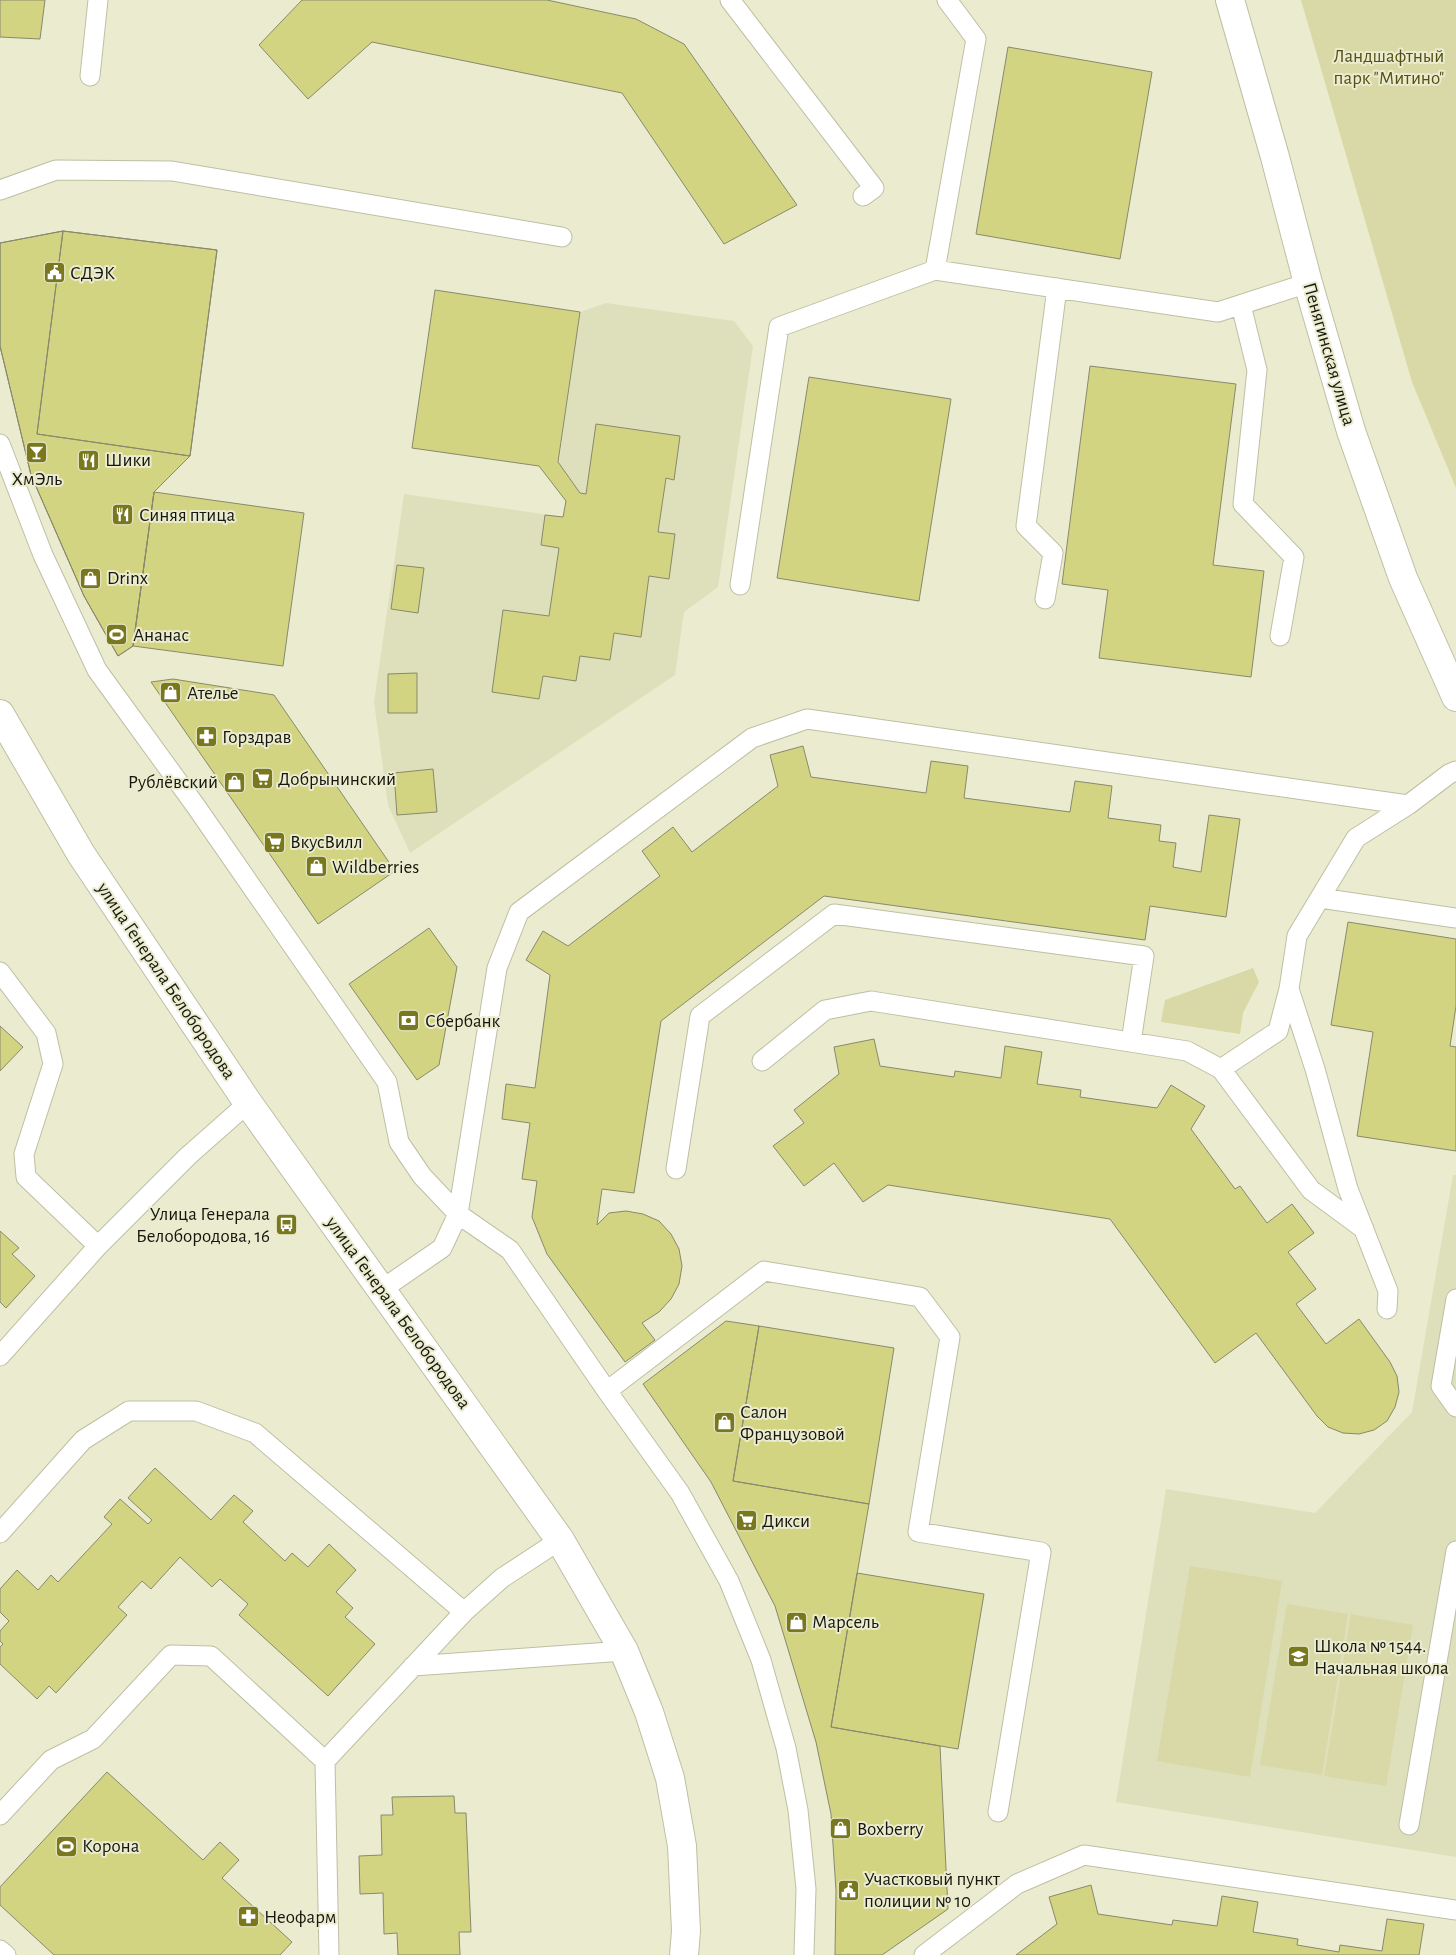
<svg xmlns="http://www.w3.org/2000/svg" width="1456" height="1955" font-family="'Alegreya Sans',sans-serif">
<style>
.built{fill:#dedfbb}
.green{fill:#d8d9a6}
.building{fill:#d3d481;stroke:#88896e}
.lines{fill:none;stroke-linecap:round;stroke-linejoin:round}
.lane-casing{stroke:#bebfa3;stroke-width:21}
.street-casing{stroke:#bebfa3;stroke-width:30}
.secondary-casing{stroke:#bebfa3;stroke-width:30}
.lane{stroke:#fff;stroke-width:19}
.street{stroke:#fff;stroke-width:28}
.secondary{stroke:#fff;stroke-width:28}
.labels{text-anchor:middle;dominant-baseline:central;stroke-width:4;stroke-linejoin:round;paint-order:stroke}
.park-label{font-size:19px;fill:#525113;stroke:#ebeccf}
.poi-label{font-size:19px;fill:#16160c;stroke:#ebeccf;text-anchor:start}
.street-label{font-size:19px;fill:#16160c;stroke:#ebeccf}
</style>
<rect width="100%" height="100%" fill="#ebeccf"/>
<path class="built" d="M606,303L734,321L753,346L718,587L684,612L675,675L410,853L388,805L374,702L404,494L563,517L566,501L539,466L558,469L580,312Z
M1453,1175H1456V1857L1116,1802L1166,1489L1315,1513L1412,1412Z"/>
<path class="green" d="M1301,0H1456V488L1412,382Z
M1253,968L1259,982L1243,1013L1240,1034L1161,1022L1165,1000Z
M1190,1566L1282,1581L1250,1777L1157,1761Z
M1287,1604L1348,1614L1322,1775L1260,1765Z
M1351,1614L1413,1625L1386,1786L1324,1776Z"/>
<path class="building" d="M0,0H45L40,39L0,37Z
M302,0H547L636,19L684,44L797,205L724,244L622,93L372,42L308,99L259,45Z
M1008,47L1152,72L1120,259L976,234Z
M63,231L37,434L190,456L154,492L133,646L118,656L84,596L31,475L0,346V243Z
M63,231L217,250L190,456L37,434Z
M63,231L217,250L190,456L154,492L133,646L118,656L84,596L31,475L0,346V243Z
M435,290L580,312L558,462L580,493L586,494L596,424L680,436L674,480L666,478L658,532L675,534L669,579L649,576L641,637L614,633L610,660L580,656L576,681L543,676L539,699L492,692L503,610L549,616L559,548L541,545L545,515L563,517L566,501L539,466L412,448Z
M1090,366L1236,384L1213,565L1264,571L1251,677L1099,658L1108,590L1062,584Z
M809,377L951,399L919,601L777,578Z
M154,492L304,513L283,666L133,646Z
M397,565L424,568L418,613L391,609Z
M417,673V713H388V674Z
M173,679L274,695L395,871L318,924L151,682Z
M803,746L811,777L926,793L931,761L968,766L964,798L1070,812L1075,781L1112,786L1108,818L1161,825L1159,841L1176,843L1173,867L1201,872L1209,815L1240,819L1226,917L1150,906L1145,940L824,896L661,1021L634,1193L602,1189L597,1225L609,1213L626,1211L643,1214L659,1221L671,1234L679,1249L682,1266L679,1284L671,1299L659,1312L642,1323L655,1340L625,1362L547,1254L532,1217L537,1181L522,1179L530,1123L502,1119L506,1084L535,1088L550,975L526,960L543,931L568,946L660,876L642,851L673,827L692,852L778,786L770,755Z
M433,769L437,812L397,815L394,773Z
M1348,922L1456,939V1006L1450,1046L1456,1047V1151L1357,1136L1373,1032L1331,1025Z
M429,928L457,967L439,1065L417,1080L349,984Z
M0,1026L23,1047L0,1071Z
M874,1039L880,1066L954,1077L955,1071L1001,1078L1005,1046L1042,1052L1037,1084L1081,1090L1080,1097L1157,1108L1171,1085L1205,1106L1191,1129L1235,1189L1240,1186L1267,1223L1292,1204L1314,1233L1288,1252L1316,1289L1296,1304L1326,1344L1359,1319L1390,1362L1397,1376L1399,1392L1395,1407L1387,1421L1374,1430L1359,1434L1343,1433L1328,1427L1317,1416L1256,1333L1215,1363L1110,1219L888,1185L863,1202L834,1163L804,1186L773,1146L804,1123L794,1110L839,1074L834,1047Z
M0,1231L19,1248L12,1254L35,1276L6,1308L0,1302Z
M726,1321L759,1326L733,1481L869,1504L831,1727L940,1746L948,1909L882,1955H835L836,1891L831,1814L816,1742L775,1606L711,1482L643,1384Z
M759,1326L894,1348L869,1504L733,1481Z
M155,1468L211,1520L234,1495L253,1511L243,1522L285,1561L292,1553L308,1567L329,1544L356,1570L336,1592L353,1608L345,1617L375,1644L328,1696L239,1615L248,1604L220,1579L212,1587L180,1557L151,1589L142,1581L118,1607L127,1615L56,1693L49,1686L37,1699L0,1664V1647L3,1644L0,1641V1631L9,1621L0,1612V1589L17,1570L38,1590L51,1575L58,1582L112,1524L104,1517L120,1499L148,1524L152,1520L128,1498Z
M857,1573L984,1594L958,1749L831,1727Z
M107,1772L203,1860L220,1842L239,1860L222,1878L292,1942L280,1955H54L0,1905V1887Z
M454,1796L455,1813H466L471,1932H459L460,1955H398L397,1933L384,1934L383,1893L360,1894L359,1856L382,1855L381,1815H393L392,1797Z
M1091,1885L1098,1914L1172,1925L1173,1920L1217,1926L1222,1896L1258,1902L1253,1932L1298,1939L1297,1945L1339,1952L1340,1945L1382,1951L1387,1919L1424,1924L1419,1955H1016L1057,1924L1049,1897Z"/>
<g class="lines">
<defs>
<path id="lane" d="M730,0L874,188L863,196
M90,76L98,0
M0,190L56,170L172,171L562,237
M935,270L976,39L947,0
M1241,305L1257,370L1243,504L1294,557L1280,636
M0,444L43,555L97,670L195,805L387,1082L399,1142L422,1176L458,1214L510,1250L607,1391L680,1493L729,1581L761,1660L786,1748L798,1810L806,1889L804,1953
M740,585L779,327L935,270L1218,312L1308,283
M1045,599L1053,553L1026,526L1057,288
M1320,898L1456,918
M0,972L46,1033L53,1064L24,1154L26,1177L98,1246
M1289,989L1278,1031L1221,1069L1311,1190L1364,1229
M762,1061L825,1010L871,1001L1187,1051L1221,1069
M676,1169L700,1016L834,914L1144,956L1131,1042
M381,1290L442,1248L458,1214L497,968L519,912L752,738L807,719L1408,805L1449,774L1456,771
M1456,1299L1441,1386L1456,1407
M1387,1309L1388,1291L1348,1189L1315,1069L1289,989L1297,936L1356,838L1408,805
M0,1356L98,1246L188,1156L248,1103
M607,1391L764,1271L920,1297L950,1337L918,1532L1041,1552L998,1812
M0,1533L83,1440L129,1411H196L255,1433L464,1612
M413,1666L624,1651
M325,1761L464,1612L502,1578L560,1540
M0,1815L51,1760L93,1739L171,1655L211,1656L325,1761L329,1955
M1409,1825L1456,1551
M0,1950L6,1955
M924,1955L1017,1884L1084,1855L1456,1910"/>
<path id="street" d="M1230,0L1275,157L1308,283L1351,431L1403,578L1456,697"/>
<path id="secondary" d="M0,714L81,854L248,1103L560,1540L624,1651L649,1712L670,1778L682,1846L686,1931L684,1955"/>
</defs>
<use href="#lane" class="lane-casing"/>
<use href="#street" class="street-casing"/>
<use href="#secondary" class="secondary-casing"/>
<use href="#lane" class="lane"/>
<use href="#street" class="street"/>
<use href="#secondary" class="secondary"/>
</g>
<defs>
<symbol id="civic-square" viewBox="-11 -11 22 22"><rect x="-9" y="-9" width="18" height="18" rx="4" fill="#79781e" stroke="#ebeccf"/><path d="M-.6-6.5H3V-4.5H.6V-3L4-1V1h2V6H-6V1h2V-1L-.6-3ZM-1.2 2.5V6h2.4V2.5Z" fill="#fff"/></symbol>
<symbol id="bar-square" viewBox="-11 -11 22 22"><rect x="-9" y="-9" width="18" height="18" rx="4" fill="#79781e" stroke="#ebeccf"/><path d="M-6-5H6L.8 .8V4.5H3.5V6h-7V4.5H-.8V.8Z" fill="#fff"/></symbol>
<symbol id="restaurant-square" viewBox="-11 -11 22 22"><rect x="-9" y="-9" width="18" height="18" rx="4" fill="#79781e" stroke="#ebeccf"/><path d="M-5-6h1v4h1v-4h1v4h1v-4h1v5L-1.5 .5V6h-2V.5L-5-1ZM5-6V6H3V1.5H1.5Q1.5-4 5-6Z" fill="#fff"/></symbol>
<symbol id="shop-square" viewBox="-11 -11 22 22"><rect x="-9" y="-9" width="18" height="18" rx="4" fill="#79781e" stroke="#ebeccf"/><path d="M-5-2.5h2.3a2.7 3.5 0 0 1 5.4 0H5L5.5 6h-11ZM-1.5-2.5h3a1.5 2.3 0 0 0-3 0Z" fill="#fff"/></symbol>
<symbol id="stadium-square" viewBox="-11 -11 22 22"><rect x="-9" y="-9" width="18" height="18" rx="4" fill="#79781e" stroke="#ebeccf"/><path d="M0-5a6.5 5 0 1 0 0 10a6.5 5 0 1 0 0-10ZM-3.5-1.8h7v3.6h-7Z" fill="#fff"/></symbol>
<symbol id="pharmacy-square" viewBox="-11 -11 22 22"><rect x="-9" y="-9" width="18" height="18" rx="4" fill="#79781e" stroke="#ebeccf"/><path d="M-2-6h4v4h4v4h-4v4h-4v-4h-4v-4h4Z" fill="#fff"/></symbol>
<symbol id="supermarket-square" viewBox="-11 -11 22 22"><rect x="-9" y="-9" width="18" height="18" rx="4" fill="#79781e" stroke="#ebeccf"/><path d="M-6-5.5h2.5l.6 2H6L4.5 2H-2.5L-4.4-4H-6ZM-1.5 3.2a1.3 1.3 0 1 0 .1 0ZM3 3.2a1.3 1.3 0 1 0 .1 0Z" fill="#fff"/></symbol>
<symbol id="bank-square" viewBox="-11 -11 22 22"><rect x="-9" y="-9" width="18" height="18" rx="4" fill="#79781e" stroke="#ebeccf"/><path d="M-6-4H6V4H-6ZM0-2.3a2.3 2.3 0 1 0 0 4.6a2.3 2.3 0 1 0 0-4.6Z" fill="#fff"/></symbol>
<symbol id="bus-square" viewBox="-11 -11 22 22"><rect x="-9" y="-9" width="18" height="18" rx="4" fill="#79781e" stroke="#ebeccf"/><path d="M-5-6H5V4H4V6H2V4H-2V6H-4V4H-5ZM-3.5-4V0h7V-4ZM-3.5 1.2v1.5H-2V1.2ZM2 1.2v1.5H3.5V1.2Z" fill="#fff"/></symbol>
<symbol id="school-square" viewBox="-11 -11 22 22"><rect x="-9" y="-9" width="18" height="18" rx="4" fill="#79781e" stroke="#ebeccf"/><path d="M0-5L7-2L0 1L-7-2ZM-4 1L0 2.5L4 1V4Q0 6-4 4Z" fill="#fff"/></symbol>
</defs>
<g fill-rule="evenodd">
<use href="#civic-square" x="42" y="260" width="25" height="25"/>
<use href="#bar-square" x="24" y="440" width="25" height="25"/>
<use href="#restaurant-square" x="76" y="448" width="25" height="25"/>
<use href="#restaurant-square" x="110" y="502" width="25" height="25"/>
<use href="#shop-square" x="78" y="566" width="25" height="25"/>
<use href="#stadium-square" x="104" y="622" width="25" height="25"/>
<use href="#shop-square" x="158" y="680" width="25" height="25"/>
<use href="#pharmacy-square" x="194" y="724" width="25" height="25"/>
<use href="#supermarket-square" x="250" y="766" width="25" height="25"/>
<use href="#shop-square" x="222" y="770" width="25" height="25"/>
<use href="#supermarket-square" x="262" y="830" width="25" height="25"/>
<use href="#shop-square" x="304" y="854" width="25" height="25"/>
<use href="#bank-square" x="396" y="1008" width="25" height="25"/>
<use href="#bus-square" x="274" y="1212" width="25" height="25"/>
<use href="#shop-square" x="712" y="1410" width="25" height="25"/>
<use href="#supermarket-square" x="734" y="1508" width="25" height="25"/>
<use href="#shop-square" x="784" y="1610" width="25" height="25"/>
<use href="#school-square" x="1286" y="1644" width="25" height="25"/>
<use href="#shop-square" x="828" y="1816" width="25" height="25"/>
<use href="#stadium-square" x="54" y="1834" width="25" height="25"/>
<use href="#civic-square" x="836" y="1878" width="25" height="25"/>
<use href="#pharmacy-square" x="236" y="1904" width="25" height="25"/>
</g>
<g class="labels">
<g class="park-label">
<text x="1389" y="56">Ландшафтный<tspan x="1389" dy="22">парк "Митино"</tspan></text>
</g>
<g class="poi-label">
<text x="70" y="273">СДЭК</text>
<text x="105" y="460">Шики</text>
<text x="37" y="479" text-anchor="middle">ХмЭль</text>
<text x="139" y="515">Синяя птица</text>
<text x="107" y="578">Drinx</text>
<text x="133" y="635">Ананас</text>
<text x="187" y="693">Ателье</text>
<text x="222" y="737">Горздрав</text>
<text x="278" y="779">Добрынинский</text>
<text x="218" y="782" text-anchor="end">Рублёвский</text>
<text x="290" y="842">ВкусВилл</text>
<text x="332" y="867">Wildberries</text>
<text x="425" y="1021">Сбербанк</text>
<text x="270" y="1214" text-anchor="end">Улица Генерала<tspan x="270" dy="22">Белобородова, 16</tspan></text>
<text x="740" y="1412">Салон<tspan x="740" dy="22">Французовой</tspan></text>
<text x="762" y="1521">Дикси</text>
<text x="812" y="1622">Марсель</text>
<text x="1314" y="1646">Школа № 1544.<tspan x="1314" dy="22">Начальная школа</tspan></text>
<text x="857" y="1829">Boxberry</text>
<text x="82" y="1846">Корона</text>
<text x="864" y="1879">Участковый пункт<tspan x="864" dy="22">полиции № 10</tspan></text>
<text x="264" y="1917">Неофарм</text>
</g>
<g class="street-label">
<text transform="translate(1329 354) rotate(74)">Пенягинская улица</text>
<text transform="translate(166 981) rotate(56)">улица Генерала Белобородова</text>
<text transform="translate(398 1313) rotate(54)">улица Генерала Белобородова</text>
</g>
</g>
</svg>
